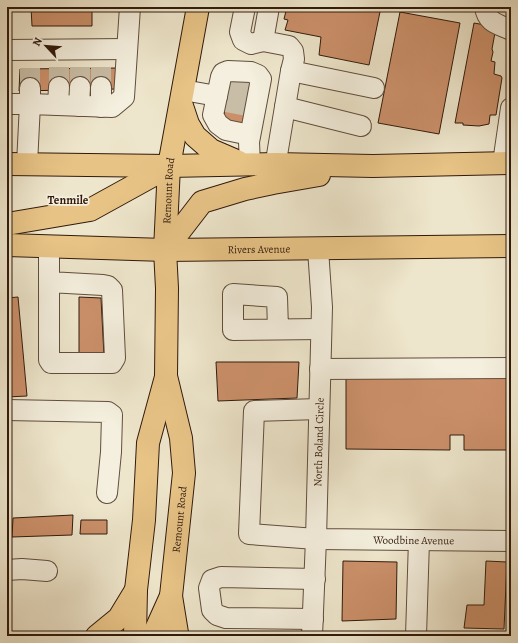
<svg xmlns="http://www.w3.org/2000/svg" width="518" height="643" font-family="Alegreya,serif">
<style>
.building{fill:#cb906a;stroke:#311a0c}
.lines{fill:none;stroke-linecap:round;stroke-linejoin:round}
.minor-tunnel{stroke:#c8bda6;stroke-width:20;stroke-dasharray:20 10;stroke-linecap:butt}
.minor-casing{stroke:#604d3c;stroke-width:22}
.major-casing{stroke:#311a0c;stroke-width:24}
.highway-casing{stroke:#311a0c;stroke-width:24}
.minor{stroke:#f4efde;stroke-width:20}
.major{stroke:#e7c386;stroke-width:22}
.highway{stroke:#e7c386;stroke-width:22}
.labels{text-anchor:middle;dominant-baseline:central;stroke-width:3.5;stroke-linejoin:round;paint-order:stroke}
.street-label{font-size:11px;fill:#311a0c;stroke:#f4efde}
.neighbourhood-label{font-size:12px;font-weight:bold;fill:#311a0c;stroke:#f4efde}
</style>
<rect width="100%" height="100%" fill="#eee6cc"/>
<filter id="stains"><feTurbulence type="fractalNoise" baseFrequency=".005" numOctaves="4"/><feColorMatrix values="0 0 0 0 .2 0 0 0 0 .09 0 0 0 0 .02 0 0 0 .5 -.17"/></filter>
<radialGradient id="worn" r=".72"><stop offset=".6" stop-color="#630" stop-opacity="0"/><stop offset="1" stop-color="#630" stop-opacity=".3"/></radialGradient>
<path class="building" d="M31,7H92V26H32Z
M287,7H381L369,65L319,55L321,37L285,30L288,20L284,19Z
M400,12L460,23L439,134L378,123Z
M474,23L496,27L492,49L493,52L491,61L495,62L494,74L501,76L502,78L496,115H490L489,124L479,126L463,125V123H455Z
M118,68L117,89L19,91L20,69Z
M231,75L252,78L244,125L223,121Z
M18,297L27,396L7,397V298Z
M79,297L101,298L104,356H79Z
M216,362H299L297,398L218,401Z
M346,375L511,376V450H464V435H450V450L346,449Z
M73,515L72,535L12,537L13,518Z
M81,520H107V534H80Z
M343,561L397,562L396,619L342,621Z
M486,561L507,562L504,629L464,628L467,605H484Z"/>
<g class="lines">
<path class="minor-tunnel" d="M59,87V65
M80,87V65
M101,87V65
M30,88V65
M229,88L249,91
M226,102L247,106"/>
<defs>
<g id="minor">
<path d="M245,7L240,32L243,40L251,44L263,41"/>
<path d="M269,7L263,41L289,46L293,51L294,59L291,71L273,179"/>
<path d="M485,7C487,23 498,24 511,30"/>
<path d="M7,50L127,49"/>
<path d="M291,71L374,88"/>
<path d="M183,90L217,96"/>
<path d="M7,104H30V88"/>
<path d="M58,105L59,87"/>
<path d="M79,106L80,87"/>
<path d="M101,107V87"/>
<path d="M285,107L361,126"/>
<path d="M503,163L511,108"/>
<path d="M27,164L30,104L112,107L124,97L130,7"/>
<path d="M250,165L249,142L261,79L258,75L251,72L228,71L223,73L221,77L213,115L218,124L226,130L250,135"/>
<path d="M49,282L103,285L108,286L112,290L115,358L112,363H51L49,360V246"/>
<path d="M278,329L277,297L233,294V330L321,329"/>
<path d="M320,369L511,368"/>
<path id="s1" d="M319,409L254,411L249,534L316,539L511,541"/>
<path d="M7,410L108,412L112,415L111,452L107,493"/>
<path d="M7,570L22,569L47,571"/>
<path d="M313,619L226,618L217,615L212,610L209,588L212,580L221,577L315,579"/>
<path id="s2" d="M312,636L316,539L322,307L318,249"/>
<path d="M416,636L419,540"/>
</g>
<g id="major">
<path d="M181,103L188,124L195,136L211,150L239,162"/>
<path d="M7,164L169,166L275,164L373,166L511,163"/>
<path d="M7,224L90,210L168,167"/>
<path id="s3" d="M7,245L165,250L511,246"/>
<path d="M165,250L202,202L245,189L273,183L319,175"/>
<path d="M135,636L136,590L144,520L148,443L166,377"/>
<path id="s4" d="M153,636L171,596L184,473L181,438L166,376L167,288L165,250L169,166L198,7"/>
</g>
<path id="highway" d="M171,596L177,633L178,636
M97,636L119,618L136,590"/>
</defs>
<use href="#minor" class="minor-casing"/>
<use href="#major" class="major-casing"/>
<use href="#highway" class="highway-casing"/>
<use href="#minor" class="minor"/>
<use href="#major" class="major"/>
<use href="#highway" class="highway"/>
</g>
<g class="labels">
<g class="street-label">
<text stroke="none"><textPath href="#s4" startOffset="452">Remount Road</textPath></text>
<text stroke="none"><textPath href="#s3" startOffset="252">Rivers Avenue</textPath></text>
<text stroke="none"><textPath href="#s2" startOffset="194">North Boland Circle</textPath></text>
<text stroke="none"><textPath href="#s4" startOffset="121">Remount Road</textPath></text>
<text stroke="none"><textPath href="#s1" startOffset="353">Woodbine Avenue</textPath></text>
</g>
<g class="neighbourhood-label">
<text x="68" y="200">Tenmile</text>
</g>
</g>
<rect width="518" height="643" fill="none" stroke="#eee6cc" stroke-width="24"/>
<rect x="8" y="8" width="502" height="627" fill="none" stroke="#311a0c" stroke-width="2"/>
<rect x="12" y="12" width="494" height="619" fill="none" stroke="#311a0c"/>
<g transform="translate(46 46) rotate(296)" stroke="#f4efde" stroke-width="3" paint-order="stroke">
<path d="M0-3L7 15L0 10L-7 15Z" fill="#311a0c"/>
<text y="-6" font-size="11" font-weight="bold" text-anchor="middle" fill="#311a0c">N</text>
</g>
<rect width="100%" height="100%" filter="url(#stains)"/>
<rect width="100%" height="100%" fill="url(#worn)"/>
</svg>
